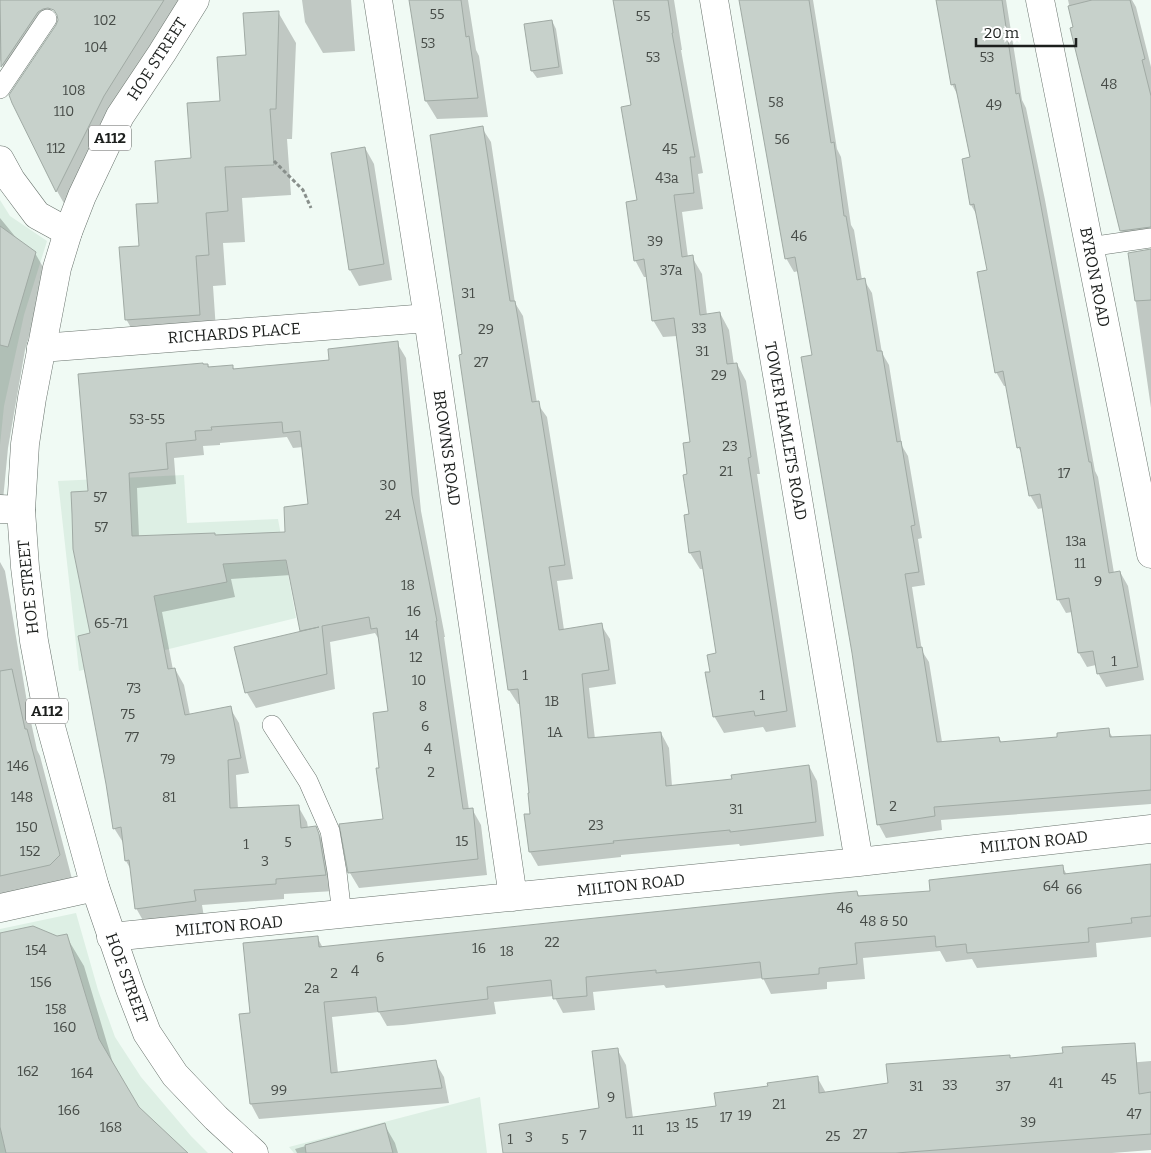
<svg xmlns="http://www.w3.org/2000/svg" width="1151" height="1153" font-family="Bitter,serif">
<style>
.built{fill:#ddefe4}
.shadow{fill:#0003;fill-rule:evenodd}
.building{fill:#c7d1cb;stroke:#a0aaa4;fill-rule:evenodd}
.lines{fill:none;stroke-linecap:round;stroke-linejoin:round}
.service-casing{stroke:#69736d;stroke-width:20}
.minor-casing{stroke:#69736d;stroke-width:29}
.primary-casing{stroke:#69736d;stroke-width:29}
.path{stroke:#888f8b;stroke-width:3;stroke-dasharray:4 2.5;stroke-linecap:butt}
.service{stroke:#fff;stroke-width:19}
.minor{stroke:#fff;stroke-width:28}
.primary{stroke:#fff;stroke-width:28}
.labels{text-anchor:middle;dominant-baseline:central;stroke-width:4.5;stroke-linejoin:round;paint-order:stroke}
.number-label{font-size:14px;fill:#474c48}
.shield{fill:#fff;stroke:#606261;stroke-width:1}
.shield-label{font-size:15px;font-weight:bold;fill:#1c1f1d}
.street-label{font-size:16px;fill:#1c1f1d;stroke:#fff}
</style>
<rect width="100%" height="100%" fill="#f0faf4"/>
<path class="built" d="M0,200L10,216L47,241L24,315L4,406L0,445Z
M184,475L187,523L278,519L296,618L79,671L58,481Z
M76,913L98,990L115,1037L141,1077L191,1136L208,1153H0V929Z
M480,1097L487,1153H294L289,1147Z"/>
<path class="shadow" d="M0,0H48L55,22L10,80L0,60Z
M90,0H192L70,214L57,191L13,103Z
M302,0H351L355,51L323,53L305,22Z
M410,0H468L476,50L479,56L488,117L437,119L426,101Z
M614,0H674L682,50H681L703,173L698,174L703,209L682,212L688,257H692L702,274L707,315L720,313L729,330L734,365L737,364L746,381L760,474H757L796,727L766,732L763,727L724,733L714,716L711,673L718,654L704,569H700L690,553L688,475L691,443L677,336L663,337L653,320L648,277H644L635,260L639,201L632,106Z
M741,0H813L837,149L841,157L851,225L854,230L862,280H864L872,293L882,353L889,365L902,446L908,456L922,538L918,539L925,585L912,587L922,651L929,662L942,742L999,738L1002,743L1059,738L1108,730L1113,738L1151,736V804L941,820L942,830L886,838L879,825L814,356L799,271L794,272L786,258Z
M936,0H1006L1022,100L1026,108L1045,200L1095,471L1098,477L1114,573L1120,572L1128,586L1144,680L1106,687L1098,673L1096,665L1087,667L1079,653L1072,612L1066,613L1058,599L1043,508L1038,509L1030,495L1023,455L1018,447L1007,386H1004L996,372L988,271L978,217L971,205L963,160L971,158L959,98L952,84Z
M1068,0H1132L1136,7L1151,67V243L1130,246L1121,231Z
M278,12L296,43L292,139H287L291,195L242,198L245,242L223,243L226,285L213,286L217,345L144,350L126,319L140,247L160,204L192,160L221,102L247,56Z
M552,21L556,29L563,74L537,78L532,71L526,25Z
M482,128L491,142L515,303L523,316L537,403L547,417L573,579L557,581L564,630L601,625L610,639L616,684L589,688L595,739L661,733L669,748L672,786L733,780L809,766L817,781L824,836L740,846L739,844L621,855V857L538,866L530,852L531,815L521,704H518L509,690L464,355Z
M365,148L374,164L392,280L359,286L350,270Z
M0,218L18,240L35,253L47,274L25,350L8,448L3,500H0Z
M1151,250V408L1129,254Z
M397,343L406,358L421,511L445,637H444L469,810L472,809L481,825L487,875L359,888L350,873L340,825L385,820L380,769L390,712L380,641L375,633L330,642L335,689L256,708L247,693L235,648L302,632L291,575L231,579L235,597L162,612L173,670L175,669L184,685L190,715L230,708L239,723L249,773L236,775L238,809L298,806L307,822L308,828L315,827L324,843L334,891L284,894V899L202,905L204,917L145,924L136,908L131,870L126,861L124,844L114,828L91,634L90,492L203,365H208L210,368L232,366L235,370L330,361ZM287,437L293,448L303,447L309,506L286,533L216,537L214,534L139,537L137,488L176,484L174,458L204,455L203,446L220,445V443Z
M0,562L5,571L28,708L37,750L40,756L72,879L0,901Z
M1151,865V937L1096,943L1097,957L977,968L972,959L946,962L940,951L863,958L865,979L827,982V989L771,994L763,978L666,988L664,985L593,992L595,1010L563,1013L554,996L494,1002L496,1014L403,1025L387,1026L379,1012L332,1017L338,1073L435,1062L444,1077L449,1103L259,1119L251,1104V1014L317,937L323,948L857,892L860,898L932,892L1062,866L1067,875Z
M0,934L57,937L66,936L84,966L115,1070L138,1108L186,1153H0Z
M617,1049L626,1065L633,1118L717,1107L769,1088L817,1077L826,1093L889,1084L1011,1059L1055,1069L1151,1061V1150L1112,1153H504L600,1109Z
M384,1124L395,1143L398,1153H297L295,1149Z"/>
<path class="building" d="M0,0H164L104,96L56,192L12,103L9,95L56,25L58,20L57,15L54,10L48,8L43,9L38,12L1,67Z
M409,0H461L466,37L469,36L478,98L425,101Z
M613,0H668L673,33H672L695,157H690L694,193L674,195L682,257L693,255L700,315L720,312L727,364L737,363L751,457L748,458L787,711L755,716L754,711L713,717L705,672H710L707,655L716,653L700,551L689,553L684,515L689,514L683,475L687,474L683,443L690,442L674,318L652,321L644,259L634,261L626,202L637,200L621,107L631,105Z
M739,0H809L831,143L834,142L844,216H846L857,280L865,278L877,351H882L897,442L901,441L915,525L911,526L919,572L905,574L917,648L922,647L937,742L999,737L1000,742L1057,737V733L1109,728L1110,737L1151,735V790L934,807L935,816L877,825L852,653L801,357L812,355L795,257L785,259Z
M936,0H1002L1016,94L1019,93L1037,185L1089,462H1091L1109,573L1120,571L1138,667L1097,674L1093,651L1078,653L1069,598L1057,600L1040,494L1029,496L1020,447L1017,448L1003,371L995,373L977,272L987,270L974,204L970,205L962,159L970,157L955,84L951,85Z
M1092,0H1130L1145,59L1142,60L1151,96V227L1120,231L1070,28L1073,27L1068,6Z
M279,11L276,109H270L274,165L225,167L228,211L206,213L209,255L196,256L200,315L125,320L119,247L139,246L136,204L158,203L155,161L191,158L187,103L220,101L217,57L246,55L243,13Z
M552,20L559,67L531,71L524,24Z
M483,126L510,301H515L532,402L539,401L565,565L549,567L559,630L602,623L609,670L582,674L588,738L661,732L666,786L732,779L731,775L809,765L816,822L730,832V830L613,841L614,843L529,852L524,814H530L528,793H529L518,689L508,690L459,355L462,354L430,135Z
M365,147L384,264L349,270L331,153Z
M0,226L36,252L8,347L0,345Z
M1151,249V300L1135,301L1128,253Z
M398,341L412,495L437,621H436L463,809L473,808L478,859L348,873L339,824L383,819L376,768H379L373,713L388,711L377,628L371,629L369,617L322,626L327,674L245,693L234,647L319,627L300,631L286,560L223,564L227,582L154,596L168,669L175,668L185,715L231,706L241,758L228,760L230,808L299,805L301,828L316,826L319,834L326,875L276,879V884L194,890L196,901L135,909L129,860L125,861L121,827L113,829L106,784L78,636L90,633L73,549L72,514L71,492L88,491L78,374L203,363V364H208V367L233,365V369L329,360L328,349ZM282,422L283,433L300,431L308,504L284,507L285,532L215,535V533L132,536L129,473L168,469L166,443L196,440L195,431L212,430L211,427Z
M12,669L25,729H27L60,855L50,865L0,876V671Z
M1151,864V916L1131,918L1132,923L1088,928L1089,942L967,953L966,944L936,947L935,936L855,943L857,964L819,968V974L762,979L760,962L656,973V970L586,977L587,996L553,999L551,980L487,987L488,999L394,1010L378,1012L376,997L324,1002L331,1073L436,1060L442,1088L250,1104L239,1014L250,1013L243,943L318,936L319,947L834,893L857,891L858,896L930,891L929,880L1063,865L1064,874Z
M33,926L57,936L67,934L99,1039L139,1107L188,1153H6L0,1127V933Z
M1135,1043L1139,1094L1151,1092V1134L896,1153H503L499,1124L599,1108L592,1051L618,1048L626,1118L716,1106L714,1093L768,1086L767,1083L818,1076L819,1093L888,1083L886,1064L1010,1055V1058L1063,1053L1062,1047Z
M385,1123L393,1153H306L305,1145Z"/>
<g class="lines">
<defs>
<path id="service" d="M0,89L47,19
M1089,247L1151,238
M272,725L308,781L330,831L337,872L342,915"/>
<path id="minor" d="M378,0L428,318L513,897
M714,0L859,862
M1040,0L1151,554
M0,160L11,180L37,215L68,232
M41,348L428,318
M0,509L21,510
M0,908L95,887
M111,937L859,862L1151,829"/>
<path id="primary" d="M195,0L162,53L120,116L82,196L68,232L57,268L32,398L25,444L21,510L25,567L34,641L48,716L95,887L130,989L147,1033L175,1075L216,1118L254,1153"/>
</defs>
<use href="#service" class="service-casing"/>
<use href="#minor" class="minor-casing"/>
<use href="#primary" class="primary-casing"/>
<path class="path" d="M274,161L303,190L311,208"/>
<use href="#service" class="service"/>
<use href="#minor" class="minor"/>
<use href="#primary" class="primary"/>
</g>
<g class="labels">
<g class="number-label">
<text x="437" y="14">55</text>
<text x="643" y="16">55</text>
<text x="105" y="20">102</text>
<text x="428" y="43">53</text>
<text x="96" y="47">104</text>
<text x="653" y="57">53</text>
<text x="987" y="57">53</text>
<text x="1109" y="84">48</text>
<text x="74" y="90">108</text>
<text x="776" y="102">58</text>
<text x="994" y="105">49</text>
<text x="64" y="111">110</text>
<text x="782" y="139">56</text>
<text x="56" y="148">112</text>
<text x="670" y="149">45</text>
<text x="667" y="178">43a</text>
<text x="799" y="236">46</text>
<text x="655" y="241">39</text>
<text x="671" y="270">37a</text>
<text x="468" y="293">31</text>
<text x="699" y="328">33</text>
<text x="486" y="329">29</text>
<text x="702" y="351">31</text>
<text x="481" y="362">27</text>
<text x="719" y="375">29</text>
<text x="147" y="419">53-55</text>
<text x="730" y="446">23</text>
<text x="726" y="471">21</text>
<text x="1064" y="473">17</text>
<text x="388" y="485">30</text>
<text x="100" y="497">57</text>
<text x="393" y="515">24</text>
<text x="101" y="527">57</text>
<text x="1076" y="541">13a</text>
<text x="1080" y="563">11</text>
<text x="1098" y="581">9</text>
<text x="408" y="585">18</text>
<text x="414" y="611">16</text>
<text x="111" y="623">65-71</text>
<text x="412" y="635">14</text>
<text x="416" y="657">12</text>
<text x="1114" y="661">1</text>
<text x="525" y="675">1</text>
<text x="419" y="680">10</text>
<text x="134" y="688">73</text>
<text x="762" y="695">1</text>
<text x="552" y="701">1B</text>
<text x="423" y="706">8</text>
<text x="128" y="714">75</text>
<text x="425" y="726">6</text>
<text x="555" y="732">1A</text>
<text x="132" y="737">77</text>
<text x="428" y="749">4</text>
<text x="168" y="759">79</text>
<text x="18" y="766">146</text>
<text x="431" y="772">2</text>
<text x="22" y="797">148</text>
<text x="169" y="797">81</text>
<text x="893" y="806">2</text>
<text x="736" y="809">31</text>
<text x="596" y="825">23</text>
<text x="27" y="827">150</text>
<text x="462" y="841">15</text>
<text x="288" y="842">5</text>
<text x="246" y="844">1</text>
<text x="30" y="851">152</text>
<text x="265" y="861">3</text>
<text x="1051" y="886">64</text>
<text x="1074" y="889">66</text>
<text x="845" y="908">46</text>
<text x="884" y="921">48 &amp; 50</text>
<text x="552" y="942">22</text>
<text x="479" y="948">16</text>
<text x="36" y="950">154</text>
<text x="507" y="951">18</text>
<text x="380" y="957">6</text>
<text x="355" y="971">4</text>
<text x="334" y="973">2</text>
<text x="41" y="982">156</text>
<text x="312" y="988">2a</text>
<text x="56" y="1009">158</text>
<text x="65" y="1027">160</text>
<text x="28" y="1071">162</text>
<text x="82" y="1073">164</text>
<text x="1109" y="1079">45</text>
<text x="1056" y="1083">41</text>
<text x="950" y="1085">33</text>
<text x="916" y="1086">31</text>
<text x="1003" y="1086">37</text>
<text x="279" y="1090">99</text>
<text x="611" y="1097">9</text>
<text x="779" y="1104">21</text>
<text x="69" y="1110">166</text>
<text x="1134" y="1114">47</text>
<text x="745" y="1115">19</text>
<text x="726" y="1117">17</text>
<text x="1028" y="1122">39</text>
<text x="692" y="1123">15</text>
<text x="111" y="1127">168</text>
<text x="673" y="1127">13</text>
<text x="638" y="1130">11</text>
<text x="860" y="1134">27</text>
<text x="583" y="1135">7</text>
<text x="833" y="1136">25</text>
<text x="529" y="1137">3</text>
<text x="510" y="1139">1</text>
<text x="565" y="1139">5</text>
</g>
<g class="shield">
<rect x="89" y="125.5" width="42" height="25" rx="4"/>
<rect x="26" y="698.5" width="42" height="25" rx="4"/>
</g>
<g class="shield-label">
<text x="110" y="138">A112</text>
<text x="47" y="711">A112</text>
</g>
<g class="street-label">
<text transform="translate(157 59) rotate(-57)">HOE STREET</text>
<text transform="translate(1095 277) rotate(79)">BYRON ROAD</text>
<text transform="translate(234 333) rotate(-4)">RICHARDS PLACE</text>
<text transform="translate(786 431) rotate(80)">TOWER HAMLETS ROAD</text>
<text transform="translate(447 448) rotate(82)">BROWNS ROAD</text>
<text transform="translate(28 587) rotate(-96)">HOE STREET</text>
<text transform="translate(1034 842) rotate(-6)">MILTON ROAD</text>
<text transform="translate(631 885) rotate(-6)">MILTON ROAD</text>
<text transform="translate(229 926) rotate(-5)">MILTON ROAD</text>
<text transform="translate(127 978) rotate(70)">HOE STREET</text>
</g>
</g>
<path d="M976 38v8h100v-8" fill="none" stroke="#1c1f1d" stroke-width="2.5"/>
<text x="984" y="38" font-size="15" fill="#1c1f1d" stroke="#ffffff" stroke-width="4" paint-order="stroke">20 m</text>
</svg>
